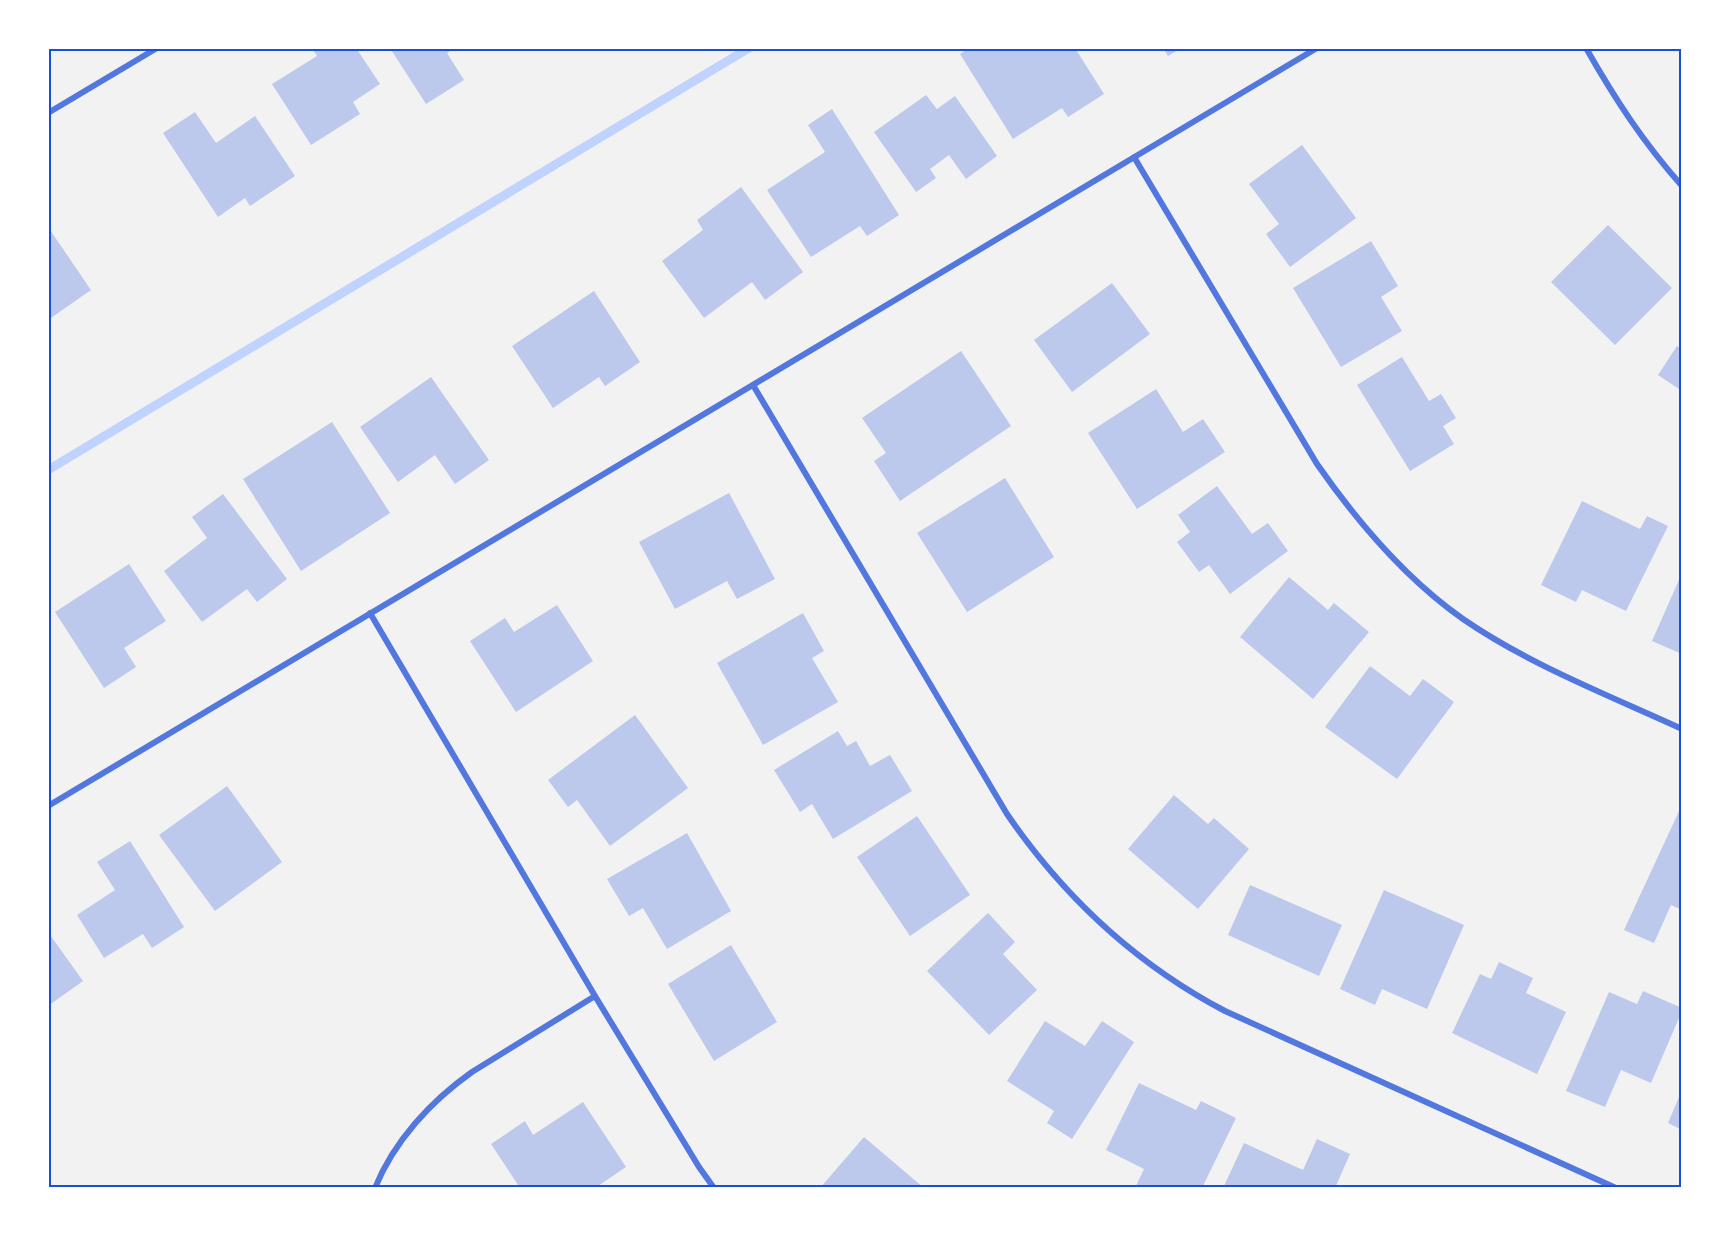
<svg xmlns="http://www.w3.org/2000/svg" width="1730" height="1236" font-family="'PT Sans',sans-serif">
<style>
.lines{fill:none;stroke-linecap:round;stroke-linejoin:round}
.stream{stroke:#bfd3fe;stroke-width:9}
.building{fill:#bdc9ec}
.minor{stroke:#5277de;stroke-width:6}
.neatline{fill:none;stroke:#1d4ed8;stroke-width:2}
</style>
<rect width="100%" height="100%" fill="#f2f2f2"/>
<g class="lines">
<path class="stream" d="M48,470L749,48"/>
</g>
<path class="building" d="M312,48H356L380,84L353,102L360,114L311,145L272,84L317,56Z
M390,48H455L447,53L464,80L426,104Z
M969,48H1075L1104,94L1068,117L1062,108L1013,139L960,54Z
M1163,48H1182L1168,56Z
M926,95L937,109L955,96L997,156L966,179L949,155L930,169L936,178L916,192L874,132Z
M832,109L899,215L867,236L860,226L811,257L767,190L825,152L808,125Z
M195,112L216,143L255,116L295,176L250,206L245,198L218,217L163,133Z
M1302,145L1356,218L1290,267L1266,234L1279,224L1249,184Z
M741,187L803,272L765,300L752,282L704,318L662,261L703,230L697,220Z
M1608,225L1672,288L1615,345L1551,282Z
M48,227L91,290L48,320Z
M1371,241L1398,286L1381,297L1402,331L1341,367L1293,288Z
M1112,283L1150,334L1072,392L1034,340Z
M594,291L640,362L605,386L599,377L553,408L512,346Z
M1677,346L1682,349V391L1658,375Z
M961,351L1011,426L900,501L874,461L886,453L862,418Z
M1402,357L1429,401L1441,394L1456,418L1443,426L1454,444L1410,471L1357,385Z
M431,377L489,460L455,484L435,455L398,482L360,427Z
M1156,389L1183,432L1203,419L1225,452L1137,509L1088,433Z
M332,422L390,513L301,571L243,479Z
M1005,478L1054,557L967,612L917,533Z
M1217,486L1252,534L1268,523L1288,551L1230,594L1209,565L1199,572L1177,542L1190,532L1178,515Z
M729,493L775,579L737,599L727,581L675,609L639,542Z
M223,494L287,579L257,602L247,589L202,622L164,571L207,538L192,517Z
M1582,501L1640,529L1647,516L1668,526L1626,611L1582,590L1576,602L1541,585Z
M129,564L166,621L124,648L136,667L104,688L55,612Z
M1682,573V654L1652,641Z
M1289,577L1328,610L1334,603L1369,632L1313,699L1240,637Z
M557,605L593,661L516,712L470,641L505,618L514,632Z
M803,613L824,651L812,658L838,702L763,745L717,663Z
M1370,666L1410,696L1423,679L1454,702L1397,779L1325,727Z
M635,715L688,788L610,846L577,800L568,807L548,780Z
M838,731L847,746L856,741L870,766L890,755L912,791L833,839L812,804L800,812L774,770Z
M227,786L282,862L215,911L159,835Z
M1174,795L1208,824L1214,818L1249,849L1198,909L1128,849Z
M1680,809L1682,810V910L1671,905L1654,943L1624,930Z
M917,816L970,895L910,936L857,857Z
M687,833L731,911L667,949L643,908L629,916L607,879Z
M130,841L184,927L152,948L143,934L104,958L77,915L115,890L97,862Z
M1250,885L1342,925L1319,976L1228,935Z
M1384,890L1464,925L1427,1009L1382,989L1375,1005L1340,989Z
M988,913L1015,942L1003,954L1037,990L989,1035L927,971Z
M48,932L83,981L48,1006Z
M731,945L777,1022L714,1061L668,984Z
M1499,962L1533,978L1526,993L1566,1012L1537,1074L1452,1033L1480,974L1491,979Z
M1643,991L1682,1008V1011L1651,1083L1621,1070L1605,1107L1566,1091L1609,992L1637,1004Z
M1045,1021L1085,1046L1102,1021L1134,1042L1072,1139L1047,1123L1054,1111L1007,1081Z
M1139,1083L1196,1110L1201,1101L1236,1118L1202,1188H1135L1144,1169L1106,1150Z
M1682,1090V1130L1668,1123Z
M583,1102L626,1167L595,1188H520L491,1144L525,1121L533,1135Z
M864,1137L924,1188H820Z
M1317,1139L1350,1154L1335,1188H1223L1244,1143L1303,1170Z"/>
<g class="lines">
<path class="minor" d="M1586,48C1615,99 1643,142 1682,186
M48,113L157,48
M1134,157L1317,464C1356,520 1406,579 1463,619C1530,665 1608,695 1682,729
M753,385L1007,814C1064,897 1136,964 1225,1011L1616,1188
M370,613L595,996L699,1167L714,1188
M48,806L1317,48
M375,1188C394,1141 431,1101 472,1072L595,996"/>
</g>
<rect width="1730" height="1236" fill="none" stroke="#ffffff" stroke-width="99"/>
<rect x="50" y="50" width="1630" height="1136" class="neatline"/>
</svg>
